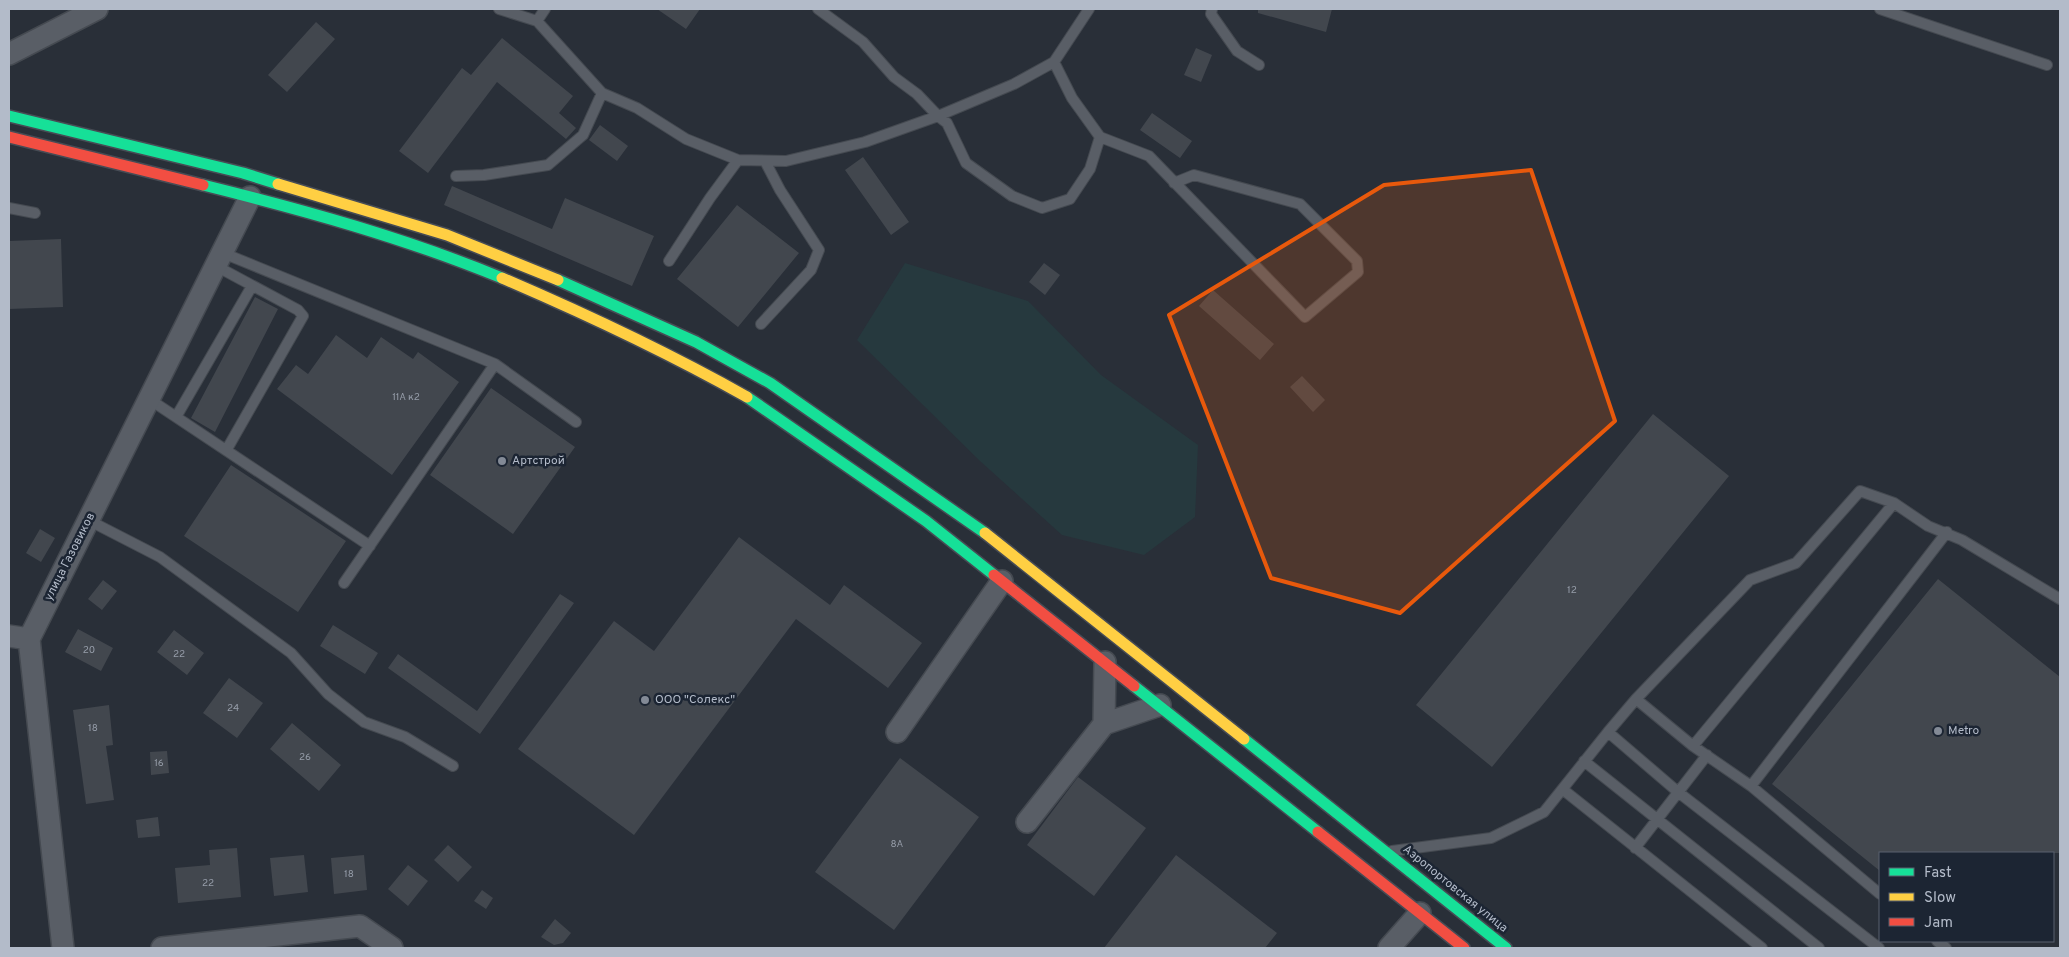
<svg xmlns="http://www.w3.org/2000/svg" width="2069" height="957" font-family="Overpass,sans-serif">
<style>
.green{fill:#26393e}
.building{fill:#42474e}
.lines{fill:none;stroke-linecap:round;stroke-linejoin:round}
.lane-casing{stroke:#454a51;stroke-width:12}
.street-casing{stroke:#454a51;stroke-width:24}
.fast-casing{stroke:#474c55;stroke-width:14}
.slow-casing{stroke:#474c55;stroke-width:14}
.jam-casing{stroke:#474c55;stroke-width:14}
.lane{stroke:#595e66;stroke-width:10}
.street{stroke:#595e66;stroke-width:21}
.fast{stroke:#16e098;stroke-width:11}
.slow{stroke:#ffcf43;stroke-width:11}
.jam{stroke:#f24e42;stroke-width:11}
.marked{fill:#e8590c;fill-opacity:0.2;stroke:#e8590c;stroke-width:4;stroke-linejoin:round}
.poi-dot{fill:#838a96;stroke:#1c2533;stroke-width:2}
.labels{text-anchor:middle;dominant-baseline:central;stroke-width:5;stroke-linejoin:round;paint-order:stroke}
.number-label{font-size:10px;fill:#979eaa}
.poi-label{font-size:12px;fill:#b3bbc9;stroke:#1c2533;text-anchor:start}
.street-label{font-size:12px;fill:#b3bbc9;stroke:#1c2533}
</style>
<rect width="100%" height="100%" fill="#292f38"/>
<path class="green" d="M905,263L1028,301L1101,375L1198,445L1195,517L1144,555L1062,535L980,461L857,340Z"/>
<path class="building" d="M657,9H700L686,29Z
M1258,9H1332L1326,32L1258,13Z
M316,22L335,39L287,92L268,75Z
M502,38L573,96L559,113L576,128L566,139L497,82L428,173L399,151L462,68L471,75Z
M1196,48L1212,55L1201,82L1184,75Z
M1152,113L1192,141L1180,158L1140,130Z
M600,125L628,146L617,161L589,140Z
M863,157L909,222L891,235L845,170Z
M452,186L552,229L565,198L654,236L632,286L444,205Z
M737,205L799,253L738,327L677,279Z
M61,239L63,307L9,309V241Z
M1044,263L1060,275L1045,295L1029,282Z
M1213,290L1274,344L1260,360L1199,306Z
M255,297L278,309L215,432L191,418Z
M336,335L367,358L381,337L413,359L418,352L459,382L392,475L277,389L296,365L308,374Z
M1302,376L1325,400L1313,412L1290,387Z
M491,388L575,447L513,534L430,475Z
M1653,414L1729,476L1492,767L1416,705Z
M231,465L346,541L298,612L184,536Z
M40,529L55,538L41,562L26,553Z
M739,537L830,605L844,585L922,643L888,688L796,619L634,835L518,749L614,621L654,651Z
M1938,579L2060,677V853H1880V871L1772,784Z
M103,580L117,591L102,610L88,599Z
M560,594L574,603L480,734L388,668L398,654L477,711Z
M333,625L378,653L365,674L320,646Z
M78,629L113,648L101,671L65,652Z
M174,630L204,653L187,675L157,652Z
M229,678L263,703L237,738L203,713Z
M109,705L113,745L106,746L114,800L86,804L73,710Z
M292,723L341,765L319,791L270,749Z
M167,751L169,773L151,775L150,752Z
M900,758L979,817L894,930L815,872Z
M1078,777L1146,828L1094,896L1027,845Z
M158,817L160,836L138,838L136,820Z
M448,845L472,867L458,882L434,860Z
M237,848L241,897L178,903L175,868L210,865L209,850Z
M304,855L308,892L274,896L270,858Z
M364,855L367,890L334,894L331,858Z
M1176,855L1277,933L1265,948H1104Z
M408,865L428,881L408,906L388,889Z
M482,890L493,898L486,909L474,901Z
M555,919L571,933L563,943L554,945L541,937Z"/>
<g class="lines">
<defs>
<path id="lane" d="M499,9L537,21
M818,9L863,42L894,77L917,94L938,116L1014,84L1054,62
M1212,9L1211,14L1237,51L1259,65
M1880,9L2047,65
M602,93L637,108L686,139L738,160
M1100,137L1149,156L1305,317L1358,272L1357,261L1300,204L1194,175L1174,183
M456,176L484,175L548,165L583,135L602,93L537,21L545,9
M9,208L35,213
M223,253L495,364L576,422
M669,261L710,198L738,160L786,161L865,142L938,116L947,123L966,163L1012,196L1042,208L1070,199L1090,169L1100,137L1072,98L1054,62L1089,9
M216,266L298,310L303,316L227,449
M761,324L811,270L819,250L780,190L765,161
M149,399L370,546
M176,417L252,286
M88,520L160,557L291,653L328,694L364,722L405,737L453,766
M344,583L495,364
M1636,699L1750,580L1796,563L1860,491L1894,503L1928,526L1962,540L2060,599
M1608,732L1636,699L1693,746L1751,786L1880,894
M1693,746L1894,503
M1584,761L1819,948
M1751,786L1947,532
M1566,792L1762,948
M1635,848L1707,755
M1392,851L1491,838L1544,812L1608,732L1678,792L1879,948
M1937,941L1946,948"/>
<path id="street" d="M9,54L97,9
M9,636L29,639
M1104,724L1160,705
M897,732L1002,581
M1027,822L1104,724L1105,662
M63,948L29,639L250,197
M162,948L360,926L392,948
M1389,948L1420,913"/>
<path id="fast" d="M9,116L243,173L278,184
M203,185C304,210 405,238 502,278
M558,280L696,342L770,383L985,533
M747,397L926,521L994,575
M1134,686L1318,832
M1244,739L1506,948"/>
<path id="slow" d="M278,184L447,235L558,280
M502,278C586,314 667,352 747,397
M985,533L1244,739"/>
<path id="jam" d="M9,137L203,185
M994,575L1134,686
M1318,832L1464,948"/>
</defs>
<use href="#lane" class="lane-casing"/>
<use href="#street" class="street-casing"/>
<use href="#fast" class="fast-casing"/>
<use href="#slow" class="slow-casing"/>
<use href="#jam" class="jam-casing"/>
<use href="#lane" class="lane"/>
<use href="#street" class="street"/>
<use href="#fast" class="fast"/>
<use href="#slow" class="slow"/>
<use href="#jam" class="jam"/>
</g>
<path class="marked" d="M1531,170L1615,421L1400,613L1271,578L1169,315L1384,185Z"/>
<g class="poi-dot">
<circle cx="502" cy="461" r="5"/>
<circle cx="645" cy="700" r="5"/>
<circle cx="1938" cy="731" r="5"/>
</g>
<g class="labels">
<g class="number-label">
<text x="406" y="397">11А к2</text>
<text x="1572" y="590">12</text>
<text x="89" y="650">20</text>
<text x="179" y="654">22</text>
<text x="233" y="708">24</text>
<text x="93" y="728">18</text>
<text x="305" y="757">26</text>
<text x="159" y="763">16</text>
<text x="897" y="844">8А</text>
<text x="349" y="874">18</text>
<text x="208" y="883">22</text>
</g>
<g class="poi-label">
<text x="512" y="461">Артстрой</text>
<text x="655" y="700">ООО "Солекс"</text>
<text x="1948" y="731">Metro</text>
</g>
<g class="street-label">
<text transform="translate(70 557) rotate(-63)">улица Газовиков</text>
<text transform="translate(1455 889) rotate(39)">Аэропортовская улица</text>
</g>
</g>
<rect width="2069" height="957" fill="none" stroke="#b3bbc9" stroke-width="20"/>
<rect x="1879" y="852" width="175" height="90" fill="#1c2533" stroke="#58616f"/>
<rect x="1889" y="868" width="25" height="8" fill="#16e098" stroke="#58616f"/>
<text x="1924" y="877" font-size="15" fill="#b3bbc9">Fast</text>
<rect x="1889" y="893" width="25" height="8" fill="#ffcf43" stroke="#58616f"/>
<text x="1924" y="902" font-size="15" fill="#b3bbc9">Slow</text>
<rect x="1889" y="918" width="25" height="8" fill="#f24e42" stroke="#58616f"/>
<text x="1924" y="927" font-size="15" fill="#b3bbc9">Jam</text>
</svg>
